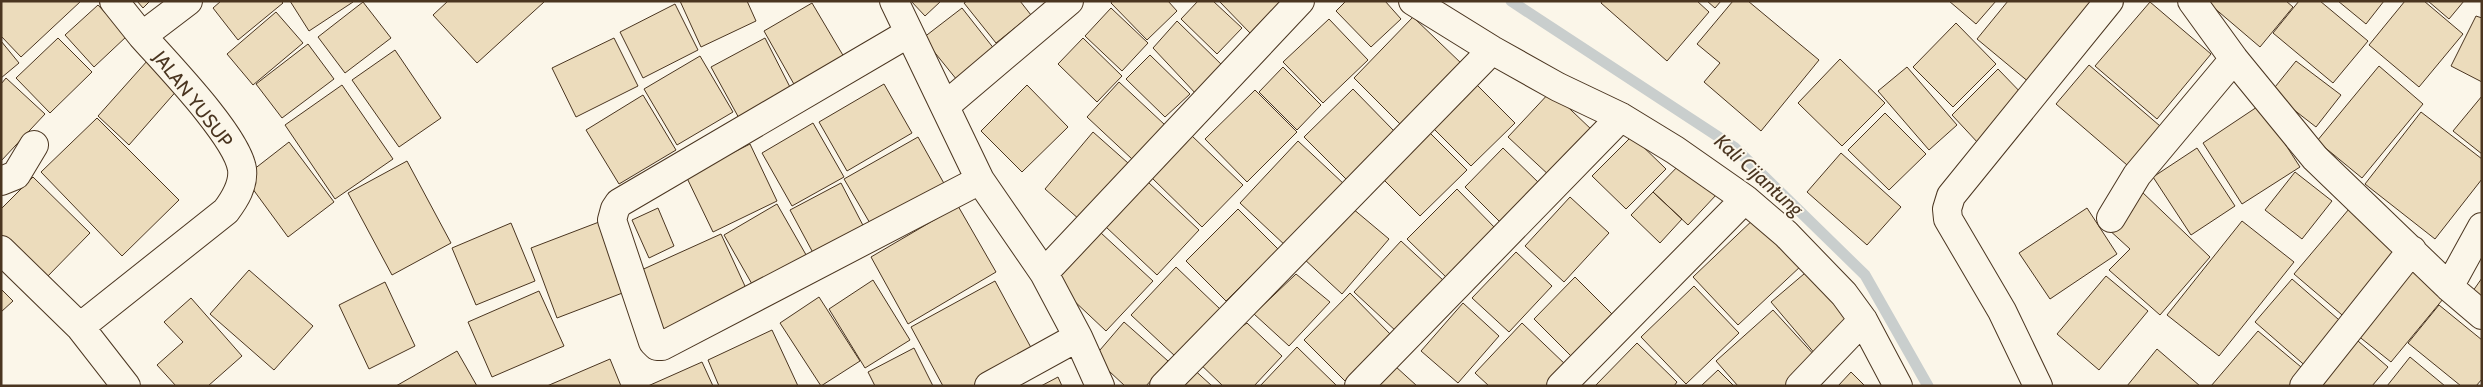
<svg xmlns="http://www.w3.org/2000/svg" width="2483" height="387" font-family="Cabin,sans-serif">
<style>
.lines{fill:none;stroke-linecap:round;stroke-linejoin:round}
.stream{stroke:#c9cecd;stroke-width:11}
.building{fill:#ecdcbc;stroke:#4a3520}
.minor-casing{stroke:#4a3520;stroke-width:30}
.minor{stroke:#fbf6e9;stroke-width:28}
.labels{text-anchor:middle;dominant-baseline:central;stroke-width:4;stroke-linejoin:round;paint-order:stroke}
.street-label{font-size:19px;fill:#4a3520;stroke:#fbf6e9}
.water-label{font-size:20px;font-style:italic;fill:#4a3520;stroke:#fbf6e9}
</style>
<rect width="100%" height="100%" fill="#fbf6e9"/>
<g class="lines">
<path class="stream" d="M1511,1L1734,147L1865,275L1928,386"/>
</g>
<path class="building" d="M1,1H81L21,57L1,36Z
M137,1H150L143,8Z
M221,1H281L283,3L238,40L213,8Z
M290,1H353V2L309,31Z
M448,1H544V2L477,63L433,15Z
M680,1H747L756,21L701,47Z
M911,1H941L925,16Z
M967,1H1020L1031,15L996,43L964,3Z
M1112,1H1168L1177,11L1147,40L1111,3Z
M1198,1H1213L1242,28L1217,54L1181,19Z
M1219,1H1277L1279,3L1250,33Z
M1346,1H1385L1401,19L1371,47L1336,11Z
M1602,1H1697L1709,12L1667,61L1601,3Z
M1707,1H1721L1715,8Z
M1733,1H1748L1819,60L1761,131L1704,82L1720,63L1697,44Z
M1949,1H1996L1976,24Z
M2008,1H2099L2030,83L1977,39Z
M2206,1H2286L2293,7L2260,47Z
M2299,1H2320L2368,41L2333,83L2273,33Z
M2338,1H2384L2366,24Z
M2405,1H2424L2463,34L2419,87L2369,45Z
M2428,1H2464L2449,19Z
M363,2L391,38L345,73L318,37Z
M2150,2L2211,54L2157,119L2095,66Z
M812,3L844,57L795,86L764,31Z
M675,4L698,50L643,78L620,32Z
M98,5L127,36L94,67L65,35Z
M962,8L995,50L957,80L923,38Z
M1111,8L1148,43L1122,71L1085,36Z
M276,12L303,43L253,85L227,54Z
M2476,16L2482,18V82L2451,66Z
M1413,17L1463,65L1403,127L1354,78Z
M1329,19L1368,60L1323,103L1283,62Z
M1177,21L1224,67L1197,95L1153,48Z
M1956,23L1996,64L1953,107L1913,67Z
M58,38L92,72L50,113L16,78Z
M614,38L638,86L576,117L552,68Z
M765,38L793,93L740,120L711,67Z
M1083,38L1122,76L1097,102L1058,64Z
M1,41L19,63L1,78Z
M308,44L334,79L282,118L256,84Z
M395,50L441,118L399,147L352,80Z
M1150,55L1190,94L1165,117L1126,79Z
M700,56L733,112L677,145L644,89Z
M1840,59L1885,103L1842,146L1798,103Z
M148,60L179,88L129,145L98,116Z
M2296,61L2341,95L2316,127L2271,92Z
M2089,65L2167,132L2134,171L2056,104Z
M2379,66L2423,104L2362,178L2317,141Z
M1283,67L1321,105L1297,130L1259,92Z
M1907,67L1957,125L1929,150L1878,91Z
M1998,69L2026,98L1979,144L1952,115Z
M6,78L45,114L1,161V84Z
M1473,81L1515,123L1471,166L1430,125Z
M1119,82L1165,125L1132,159L1087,117Z
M884,84L912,133L847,171L819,122Z
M342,85L393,159L335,199L285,125Z
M1027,85L1068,127L1022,172L981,131Z
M1353,89L1394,131L1346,179L1304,137Z
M1255,90L1297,132L1247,182L1205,139Z
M1551,91L1593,131L1551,177L1508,137Z
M643,95L676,150L619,184L586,130Z
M2482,96V154L2453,131Z
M2260,105L2300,167L2242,204L2203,143Z
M2421,112L2482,159V179L2435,239L2365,184Z
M1885,113L1926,154L1889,190L1848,150Z
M97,118L179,200L122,256L41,172Z
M813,123L844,177L792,206L762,153Z
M1425,128L1467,170L1420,216L1378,174Z
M1093,132L1128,163L1080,220L1045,189Z
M1191,135L1243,185L1202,227L1151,177Z
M1632,136L1666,169L1626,209L1592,176Z
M918,137L946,187L874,230L844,179Z
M1298,141L1345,185L1287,247L1240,203Z
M289,142L334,202L288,237L244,177Z
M750,144L777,201L713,232L686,176Z
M1503,148L1540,184L1502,224L1465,187Z
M2197,148L2235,206L2191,235L2153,177Z
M1841,153L1901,207L1867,245L1807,192Z
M407,161L451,243L392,275L348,193Z
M1682,162L1717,194L1688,225L1653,192Z
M2295,172L2332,201L2302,239L2265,210Z
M33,177L90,233L46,278L1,234V209Z
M1148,182L1199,230L1157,275L1106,227Z
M841,183L868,235L818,262L790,210Z
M1457,189L1497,230L1448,279L1407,239Z
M2141,191L2210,257L2160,315L2109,270L2130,249L2107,228Z
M1653,192L1682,219L1660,243L1631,215Z
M1570,197L1609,233L1564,282L1525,246Z
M777,204L809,260L756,291L724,235Z
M958,206L996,272L908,324L871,257Z
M658,208L674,246L649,258L632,220Z
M1352,208L1389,239L1342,294L1303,258Z
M2087,208L2117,254L2050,299L2019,253Z
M1238,209L1278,249L1226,301L1186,261Z
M2349,209L2404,255L2348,320L2294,274Z
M1757,216L1802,265L1738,325L1693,277Z
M2242,221L2294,262L2219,356L2167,315Z
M599,222L625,292L557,318L531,248Z
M511,223L535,281L476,305L452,248Z
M1101,233L1153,281L1106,331L1054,282Z
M721,234L750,297L666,335L637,272Z
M1401,241L1444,281L1397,332L1354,292Z
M1516,252L1552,286L1509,332L1472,298Z
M2409,261L2448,293L2391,362L2352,331Z
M1176,267L1220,309L1176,357L1131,315Z
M1811,268L1855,320L1816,355L1771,302Z
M249,270L313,326L274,370L210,314Z
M1296,274L1330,302L1289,346L1254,314Z
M2106,276L2148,311L2099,370L2057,334Z
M1575,277L1618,320L1577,362L1534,319Z
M2482,278V307L2468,298Z
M2292,279L2346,326L2309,369L2255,322Z
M873,280L910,340L865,368L829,309Z
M995,281L1035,355L979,386H943L911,327Z
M385,282L415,346L369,369L339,305Z
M1694,286L1739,333L1686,384L1641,337Z
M1,289L13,301L1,312Z
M539,291L564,346L492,377L468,322Z
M1350,293L1391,335L1345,381L1304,340Z
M819,297L860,361L821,386L780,323Z
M191,298L242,356L208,386H176L157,365L183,342L164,322Z
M1463,303L1499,336L1458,383L1421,351Z
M2439,305L2482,340V379L2476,386H2461L2408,343Z
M1773,310L1817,358L1788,386H1738L1716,361Z
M1124,322L1168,361L1146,386H1125L1094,357Z
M1247,323L1282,356L1254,386H1223L1195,359Z
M1522,323L1567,366L1548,386H1489L1475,373Z
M772,330L798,386H719L708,360Z
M2258,331L2307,372L2296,386H2211Z
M2351,335L2388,367L2372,386H2307Z
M1637,343L1677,382L1674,386H1595Z
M1297,347L1337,386H1260Z
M914,348L933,386H875L868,372Z
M2157,349L2200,386H2127Z
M457,351L477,386H396Z
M2410,357L2445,386H2387Z
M610,359L621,386H547Z
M702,362L713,386H648Z
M1190,366L1212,386H1172Z
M1395,366L1417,386H1378Z
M1718,370L1734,386H1701Z
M1851,372L1865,386H1838Z
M1058,377L1062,386H1041Z"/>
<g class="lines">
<defs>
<path id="minor" d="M114,1L142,36
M894,1L980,180L1044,273L1078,337L1100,386
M1413,1L1492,50L1558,87L1621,117L1675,150L1745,199L1786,234L1844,294L1863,320L1898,386
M2192,1L2234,59L2315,158L2449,287L2482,315
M909,33L619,203L615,209L612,220L653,342L657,346H662L980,180
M945,106L1069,1
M1,181L16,175L34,145
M2111,218L2137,175L2234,59
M1,250L80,327L126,386
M1044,273L1300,1
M2449,287L2482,227
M80,327L226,211C235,199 244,185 242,169C237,136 166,63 142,36L188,1
M989,386L1078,337
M1164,386L1492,50
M1359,386L1621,117
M1561,386L1745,199
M1800,386L1863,320
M2038,386L2002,311L1948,219L1947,209L1951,196L2109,1
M2304,386L2412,250"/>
</defs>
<use href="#minor" class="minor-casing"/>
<use href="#minor" class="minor"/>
</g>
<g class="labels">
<g class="street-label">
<text transform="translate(193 99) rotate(52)">JALAN YUSUP</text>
</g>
<g class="water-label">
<text transform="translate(1759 175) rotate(42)">Kali Cijantung</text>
</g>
</g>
<rect width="2483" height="387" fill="none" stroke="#4a3520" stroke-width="5"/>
</svg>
